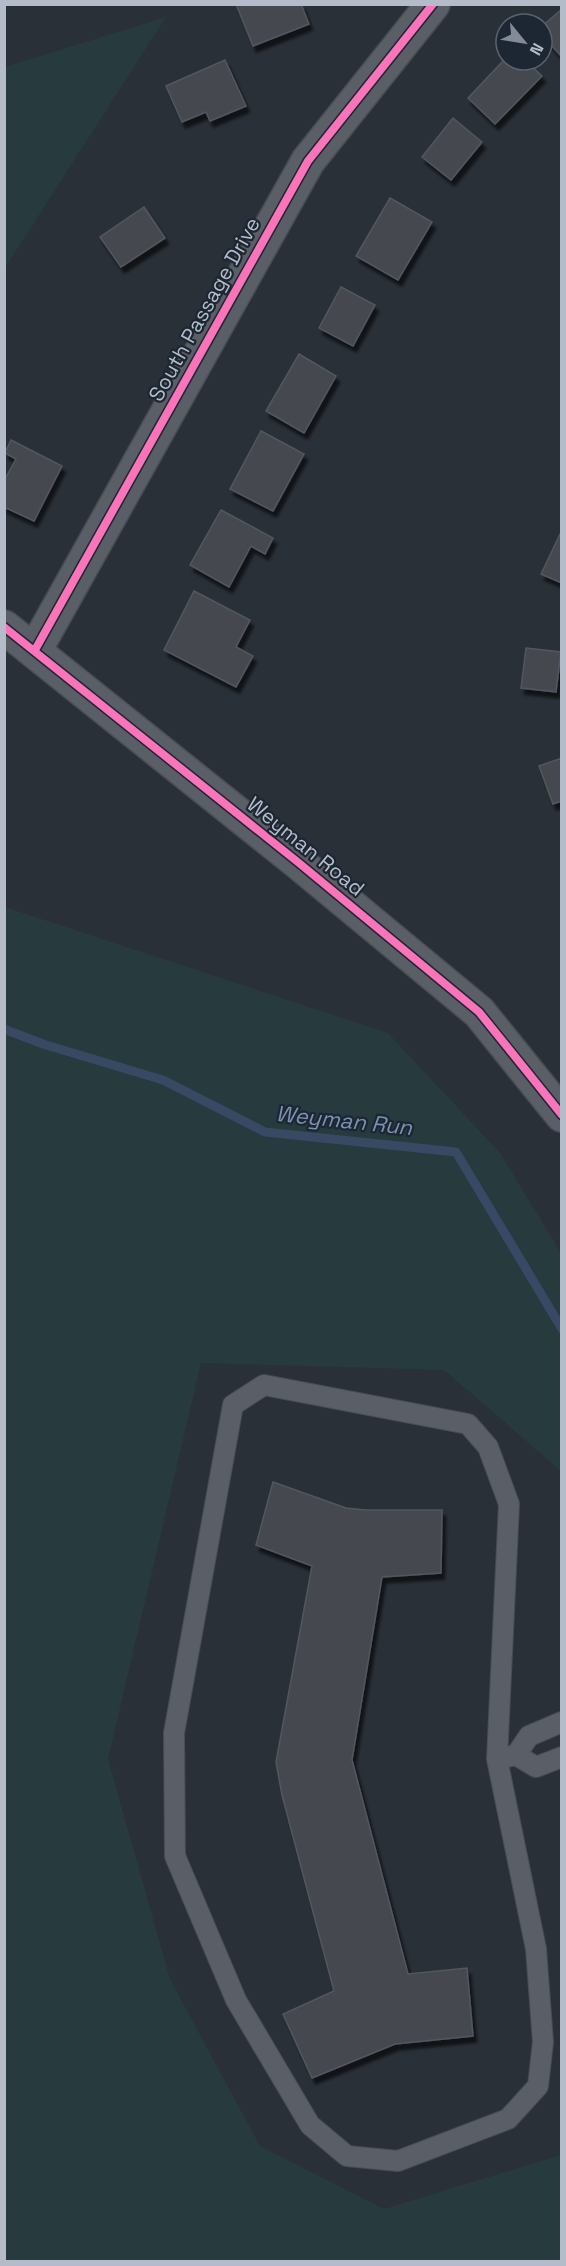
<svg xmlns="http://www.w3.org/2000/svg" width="566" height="2266" font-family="'Space Grotesk',sans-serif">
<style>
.green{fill:#273a3e}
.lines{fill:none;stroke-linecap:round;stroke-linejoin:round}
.stream{stroke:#384963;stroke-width:9}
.building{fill:#444950;stroke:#52575f;stroke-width:1.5;filter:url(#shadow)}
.service-casing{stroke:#484c53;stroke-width:22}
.minor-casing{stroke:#484c53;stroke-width:36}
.tertiary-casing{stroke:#484c53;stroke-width:36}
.service{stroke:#5a5e66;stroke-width:20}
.minor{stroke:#5a5e66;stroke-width:33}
.tertiary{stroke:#5a5e66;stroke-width:33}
.cycleway-casing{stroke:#1d2633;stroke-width:11}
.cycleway{stroke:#fb73b8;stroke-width:8}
.labels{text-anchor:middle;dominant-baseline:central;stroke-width:4.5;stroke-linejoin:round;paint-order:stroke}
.street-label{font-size:21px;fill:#b4bcc9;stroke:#1d2633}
.water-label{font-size:22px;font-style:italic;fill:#7c92b1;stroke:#1d2633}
</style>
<defs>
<filter id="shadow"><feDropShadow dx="3.5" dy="6" stdDeviation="1.5" flood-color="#0009"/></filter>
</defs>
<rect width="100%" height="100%" fill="#2a3038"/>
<path class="green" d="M166,17L5,268V67Z
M5,907L388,1033L500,1153L561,1253V1471L444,1370L201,1363L108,1759L170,1979L260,2146L384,2209L561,2155V2261H5Z"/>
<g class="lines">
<path class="stream" d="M4,1029L43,1044L163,1080L265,1132L456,1152L562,1329"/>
</g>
<path class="building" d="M236,4H301L309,24L253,46Z
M562,9V57L542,35V26Z
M506,58V60H525L542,76L495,124L468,98Z
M225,60L246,106L210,121L206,112L182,122L166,86Z
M453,118L482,142L451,180L422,157Z
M390,198L432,222L398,280L356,256Z
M144,207L165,238L121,267L100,237Z
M341,287L375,305L353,346L319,328Z
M299,354L336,376L304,433L266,411Z
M261,431L304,454L273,511L230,489Z
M11,440L62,466L34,521L4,507V481L16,459L5,453Z
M221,510L273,538L265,554L251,546L229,587L190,565Z
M562,530V583L541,574Z
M194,591L250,620L236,647L253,656L236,687L164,650Z
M526,648L561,652L556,692L521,688Z
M562,758V801L553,804L539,766Z
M273,1482L346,1508L365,1510H442L441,1573L382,1577L352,1760L408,1974L467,1968L473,2036L395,2044L312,2078L283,2014L334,1991L282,1795L276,1762L312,1566L256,1545Z"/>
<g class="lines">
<defs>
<path id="service" d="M562,1722L529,1736L516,1755L536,1767L562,1757
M497,1759L536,1949L543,2042L538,2086L508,2119L398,2161L347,2156L310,2125L236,2000L175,1856L174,1733L233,1405L264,1385L468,1424L488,1447L509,1504L497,1759L516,1755"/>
<path id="minor" d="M35,650L308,161L433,4"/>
<path id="tertiary" d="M4,627L299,863L479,1012L562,1115"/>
</defs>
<use href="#service" class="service-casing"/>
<use href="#minor" class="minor-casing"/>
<use href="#tertiary" class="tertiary-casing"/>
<use href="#service" class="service"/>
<use href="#minor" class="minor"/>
<use href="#tertiary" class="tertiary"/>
<defs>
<path id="cycleway" d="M4,627L299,863L479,1012L562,1115
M35,650L308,161L433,4"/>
</defs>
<use href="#cycleway" class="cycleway-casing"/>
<use href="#cycleway" class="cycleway"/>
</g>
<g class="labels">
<g class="street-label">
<text transform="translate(204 309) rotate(-61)">South Passage Drive</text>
<text transform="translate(306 846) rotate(39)">Weyman Road</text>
</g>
<g class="water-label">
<text transform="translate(344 1120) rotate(6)">Weyman Run</text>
</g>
</g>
<rect width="566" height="2266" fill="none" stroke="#b4bcc9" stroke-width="12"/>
<g transform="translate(524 42) rotate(120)"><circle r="28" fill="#1d2633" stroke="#59626f" stroke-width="1.5"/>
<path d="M0-4.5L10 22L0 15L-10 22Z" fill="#848b96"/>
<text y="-9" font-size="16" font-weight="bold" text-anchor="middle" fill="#b4bcc9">N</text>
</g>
</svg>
